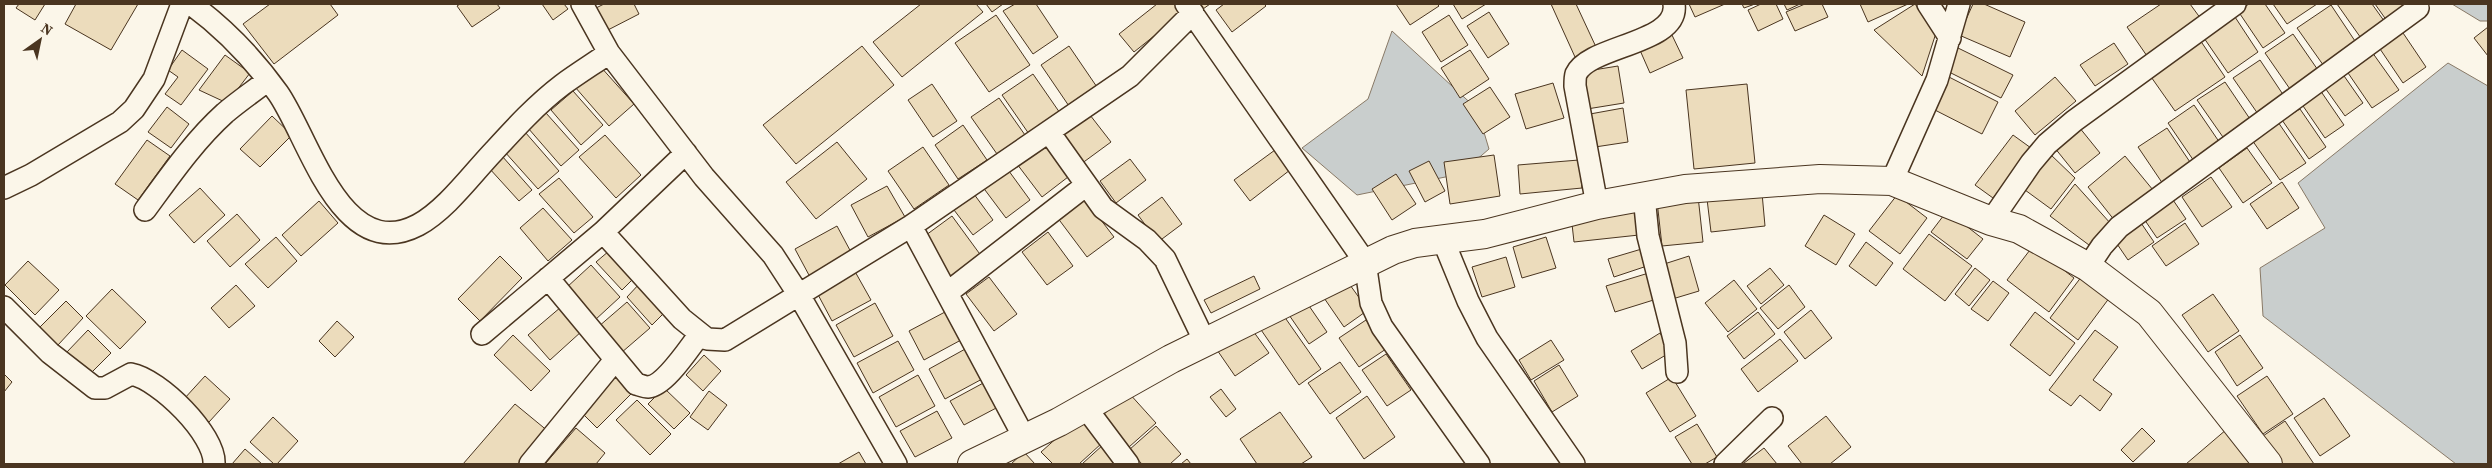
<svg xmlns="http://www.w3.org/2000/svg" width="2492" height="468" font-family="'Source Serif 4',serif">
<style>
.water{fill:#c9cecd;stroke:#887966}
.building{fill:#ecdcbc;stroke:#4a3520}
.lines{fill:none;stroke-linecap:round;stroke-linejoin:round}
.minor-casing{stroke:#4a3520;stroke-width:24}
.secondary-casing{stroke:#4a3520;stroke-width:30}
.minor{stroke:#fbf6e9;stroke-width:21}
.secondary{stroke:#fbf6e9;stroke-width:28}
</style>
<rect width="100%" height="100%" fill="#fbf6e9"/>
<path class="water" d="M2452,4H2488V21H2480Z
M1392,31L1477,109L1489,149L1460,174L1357,195L1302,148L1368,99Z
M2448,63L2488,86V464H2456L2263,316L2260,268L2325,228L2298,183Z"/>
<path class="building" d="M19,4H45L35,20L16,8Z
M76,4H138L111,50L65,24Z
M270,4H330L338,15L274,64L243,24Z
M460,4H497L500,8L472,27L457,6Z
M542,4H564L568,9L553,20Z
M604,4H634L639,14L604,32L592,10Z
M921,4H976L983,12L902,77L873,42Z
M986,4H1003L992,12Z
M1015,4H1036L1058,37L1033,54L1003,11Z
M1157,4H1177L1184,12L1134,52L1119,34Z
M1199,4H1210L1203,9Z
M1224,4H1264L1266,6L1232,32L1216,10Z
M1396,4H1437L1439,6L1410,25Z
M1453,4H1486L1462,19Z
M1551,4H1576L1596,47L1575,57Z
M1689,4H1725L1695,17Z
M1742,4H1755L1744,8Z
M1761,4H1776L1783,19L1758,31L1748,10Z
M1784,4H1800L1787,10Z
M1805,4H1822L1828,17L1795,31L1786,12Z
M1860,4H1908L1868,22Z
M1915,4L1936,33L1922,76L1874,30Z
M1973,4H1984L2025,22L2010,57L1959,35Z
M2161,4H2190L2201,19L2147,56L2127,27Z
M2249,4H2265L2285,33L2263,48L2238,11Z
M2273,4H2317L2287,24Z
M2337,4H2372L2387,25L2363,41Z
M2375,4H2413L2387,21Z
M2331,5L2359,47L2326,69L2297,28Z
M1489,12L1509,44L1488,58L1467,26Z
M996,15L1030,65L989,92L955,43Z
M1449,15L1468,45L1441,62L1422,32Z
M2235,17L2258,52L2228,73L2204,38Z
M2399,27L2426,67L2403,83L2376,43Z
M2488,27V56L2474,38Z
M1671,33L1683,58L1650,73L1639,48Z
M2293,34L2320,73L2292,92L2265,53Z
M2200,40L2225,77L2175,111L2149,74Z
M2114,43L2128,64L2095,86L2080,65Z
M862,46L894,85L796,164L763,125Z
M1069,46L1099,90L1071,109L1041,65Z
M1956,47L2013,75L2001,98L1945,70Z
M182,50L208,69L181,105L165,94L178,77L168,70Z
M1470,50L1489,79L1460,98L1441,68Z
M2372,52L2399,90L2372,108L2346,70Z
M225,55L250,73L227,103L199,90Z
M2260,60L2284,96L2258,114L2233,78Z
M599,65L634,104L609,126L575,87Z
M1618,66L1624,103L1587,109L1581,72Z
M2342,73L2363,103L2345,116L2323,85Z
M1033,74L1060,113L1029,134L1002,95Z
M1945,75L1998,102L1982,134L1929,107Z
M2055,77L2076,101L2035,135L2015,111Z
M2225,82L2252,122L2225,140L2197,100Z
M1553,83L1564,118L1526,129L1515,94Z
M932,84L957,121L933,137L908,100Z
M1747,84L1755,163L1694,169L1686,90Z
M1490,87L1510,117L1483,134L1463,104Z
M2320,90L2344,125L2325,138L2301,103Z
M573,91L603,125L581,145L551,110Z
M999,98L1025,135L997,154L971,117Z
M2194,105L2222,146L2196,164L2168,123Z
M167,107L189,124L171,148L148,132Z
M1623,108L1628,142L1595,147L1590,114Z
M2300,109L2326,147L2309,159L2282,120Z
M546,113L579,150L561,166L528,128Z
M1090,115L1111,142L1081,164L1060,137Z
M272,116L292,135L260,167L240,149Z
M2278,122L2306,163L2280,180L2252,140Z
M963,125L987,160L958,179L935,145Z
M2079,127L2100,153L2075,173L2054,147Z
M2167,128L2194,168L2165,187L2138,147Z
M525,132L559,171L538,189L504,151Z
M605,135L641,175L616,198L579,157Z
M2013,135L2031,148L1993,198L1975,185Z
M147,140L170,156L138,200L115,184Z
M837,142L867,179L816,219L786,182Z
M1044,144L1068,177L1042,197L1017,164Z
M923,147L949,185L914,209L888,171Z
M2247,148L2272,183L2243,203L2219,168Z
M1275,150L1290,170L1250,201L1234,180Z
M2049,153L2075,178L2051,209L2025,190Z
M1494,155L1500,196L1450,204L1444,162Z
M502,156L532,190L519,201L489,168Z
M2125,156L2153,190L2115,221L2088,187Z
M1130,159L1146,180L1116,203L1100,181Z
M1579,160L1582,188L1520,194L1518,165Z
M1429,161L1445,191L1425,202L1409,171Z
M1006,167L1030,200L1006,218L982,186Z
M1396,174L1416,204L1392,220L1372,189Z
M2211,177L2232,207L2202,227L2182,197Z
M559,178L593,217L574,233L539,194Z
M2282,182L2299,208L2267,229L2250,204Z
M2075,184L2111,224L2089,245L2050,216Z
M887,186L905,217L868,237L851,205Z
M200,188L225,215L194,243L169,215Z
M971,190L993,220L973,235L951,206Z
M1762,193L1765,226L1711,232L1707,199Z
M1897,195L1927,218L1900,254L1869,231Z
M1698,196L1703,242L1662,246L1657,201Z
M1162,197L1182,224L1158,242L1138,215Z
M2171,197L2186,219L2157,238L2142,216Z
M1084,198L1114,237L1087,257L1057,217Z
M319,201L338,223L301,256L282,235Z
M543,208L572,240L548,261L520,228Z
M1636,208L1639,235L1574,242L1571,215Z
M1947,211L1983,239L1967,259L1931,232Z
M237,214L260,240L230,267L207,241Z
M1824,215L1855,234L1836,265L1805,246Z
M952,216L982,257L952,279L922,238Z
M2139,220L2154,242L2128,260L2113,238Z
M2185,223L2199,244L2166,266L2152,246Z
M837,226L852,254L810,277L795,249Z
M1048,232L1073,266L1047,285L1022,252Z
M1929,234L1972,266L1945,301L1903,269Z
M276,237L297,261L268,288L245,264Z
M1546,237L1556,268L1522,278L1513,247Z
M1866,242L1893,263L1876,286L1849,266Z
M2033,246L2074,278L2049,312L2007,280Z
M1645,248L1650,265L1614,277L1608,259Z
M609,251L635,277L622,290L596,262Z
M500,256L522,278L480,321L458,299Z
M1689,256L1699,291L1669,300L1658,266Z
M1506,257L1515,287L1482,297L1472,267Z
M28,261L59,290L35,315L5,285Z
M591,265L620,297L595,320L566,288Z
M853,268L871,300L832,321L815,289Z
M1770,268L1784,285L1761,304L1747,286Z
M1975,268L1990,280L1969,306L1955,294Z
M1652,272L1660,298L1615,312L1606,286Z
M1254,276L1260,289L1211,313L1204,300Z
M2082,276L2110,297L2078,340L2050,318Z
M989,277L1017,314L994,331L966,294Z
M1345,278L1368,310L1344,327L1322,295Z
M1734,280L1757,309L1728,332L1705,303Z
M1993,281L2009,293L1988,321L1971,309Z
M641,282L667,310L652,325L627,297Z
M236,285L255,306L229,328L211,308Z
M1789,285L1805,307L1778,329L1760,308Z
M112,289L146,322L120,349L86,316Z
M2213,294L2239,331L2208,352L2182,315Z
M1305,300L1327,332L1309,344L1287,312Z
M66,301L83,318L58,345L40,327Z
M627,302L650,328L621,353L598,327Z
M875,303L893,336L854,357L836,325Z
M561,307L582,331L550,360L528,335Z
M1279,309L1321,369L1299,385L1257,324Z
M1811,310L1832,338L1805,359L1784,332Z
M945,312L961,340L924,360L909,331Z
M1758,312L1775,334L1744,359L1727,336Z
M2035,312L2075,343L2050,376L2010,345Z
M1366,320L1386,349L1359,367L1339,338Z
M337,321L354,337L335,357L319,341Z
M1248,324L1269,353L1235,376L1215,347Z
M88,330L111,353L89,375L66,353Z
M2095,330L2118,347L2093,380L2112,394L2100,411L2080,395L2071,406L2049,390Z
M1660,333L1671,352L1642,369L1631,351Z
M513,335L550,371L531,391L494,355Z
M2240,335L2263,368L2237,386L2215,352Z
M1780,339L1798,361L1758,392L1741,369Z
M1551,340L1564,360L1531,380L1519,360Z
M898,341L914,370L873,393L857,363Z
M967,348L984,378L945,399L929,369Z
M1386,354L1411,390L1387,406L1362,370Z
M704,355L721,371L703,391L686,375Z
M1340,362L1361,392L1330,414L1308,383Z
M1559,365L1578,396L1552,412L1534,381Z
M4,374L12,382L4,392Z
M918,375L935,406L896,427L879,397Z
M205,376L230,399L209,422L184,399Z
M615,376L632,393L597,428L580,411Z
M2267,376L2293,414L2263,434L2237,396Z
M1672,377L1696,416L1670,432L1646,393Z
M987,381L1000,406L964,425L950,401Z
M664,388L690,413L674,429L648,404Z
M1221,389L1236,409L1226,417L1210,397Z
M709,391L727,405L708,430L690,417Z
M1128,392L1156,423L1129,447L1101,417Z
M1367,396L1395,437L1364,459L1336,418Z
M2324,398L2350,436L2320,456L2294,418Z
M637,400L671,434L650,455L616,420Z
M515,404L549,432L521,464H463Z
M937,411L952,438L915,457L900,431Z
M1280,412L1312,457L1301,464H1257L1240,439Z
M1826,416L1851,447L1830,464H1802L1788,446Z
M273,417L298,441L277,464H274L250,442Z
M1079,418L1102,443L1079,464H1053L1041,452Z
M2285,421L2314,464H2282L2263,436Z
M1697,424L1717,457L1705,464H1692L1675,437Z
M1156,426L1181,454L1170,464H1142L1129,450Z
M576,428L605,453L596,464H545Z
M2142,428L2155,441L2133,462L2121,450Z
M2227,429L2256,464H2186Z
M1104,444L1122,464H1082Z
M1764,448L1777,464H1745L1744,463Z
M245,449L262,464H232Z
M859,452L866,464H838Z
M1024,452L1035,464H1011Z
M1187,459L1191,464H1181Z"/>
<g class="lines">
<defs>
<path id="minor" d="M191,4C225,29 253,58 278,93C309,137 341,265 418,225C446,210 472,174 494,151C515,128 537,104 562,85C577,74 593,64 609,53L704,177L773,255L799,295L896,464
M582,4L609,53
M1186,4L1365,262L1371,303L1382,327L1479,464
M1928,4L1950,38
M1049,132L1103,208L1147,240L1165,259L1205,342
M1892,181L1937,80L1959,4
M4,188L31,175L120,122L134,109L154,79L182,4
M1644,196L1648,236L1675,343L1677,372
M1597,205L1575,86C1575,82 1575,77 1576,74C1589,45 1680,44 1674,4
M145,210C170,176 194,141 225,113C239,101 254,91 268,80
M1991,221L2031,163L2047,144L2074,121L2235,4
M911,226L1025,439
M603,232L682,319L707,339L725,340L911,226L1130,76L1193,13
M1443,240L1468,301L1487,338L1574,464
M2088,267L2102,246L2119,227L2418,8
M548,278L636,384C640,385 644,387 648,387C665,386 689,348 700,334
M947,293L1085,186
M4,307L50,353L95,388H105L131,374C159,379 216,435 214,464
M482,334L603,232L686,153
M1086,408L1128,464
M530,464L615,360
M1725,464L1772,418"/>
<path id="secondary" d="M972,464L1059,422L1171,359L1393,250L1415,243L1485,234L1597,205L1685,189L1820,179L1892,181L1991,221L2019,229L2088,267L2149,313L2268,464"/>
</defs>
<use href="#minor" class="minor-casing"/>
<use href="#secondary" class="secondary-casing"/>
<use href="#minor" class="minor"/>
<use href="#secondary" class="secondary"/>
</g>
<rect width="2492" height="468" fill="none" stroke="#4a3520" stroke-width="10"/>
<g transform="translate(40 40) rotate(33)" stroke="#fbf6e9" stroke-width="4" paint-order="stroke">
<path d="M0-4L9 19L0 12L-9 19Z" fill="#4a3520"/>
<text y="-8" font-size="14" font-weight="bold" text-anchor="middle" fill="#4a3520">N</text>
</g>
</svg>
